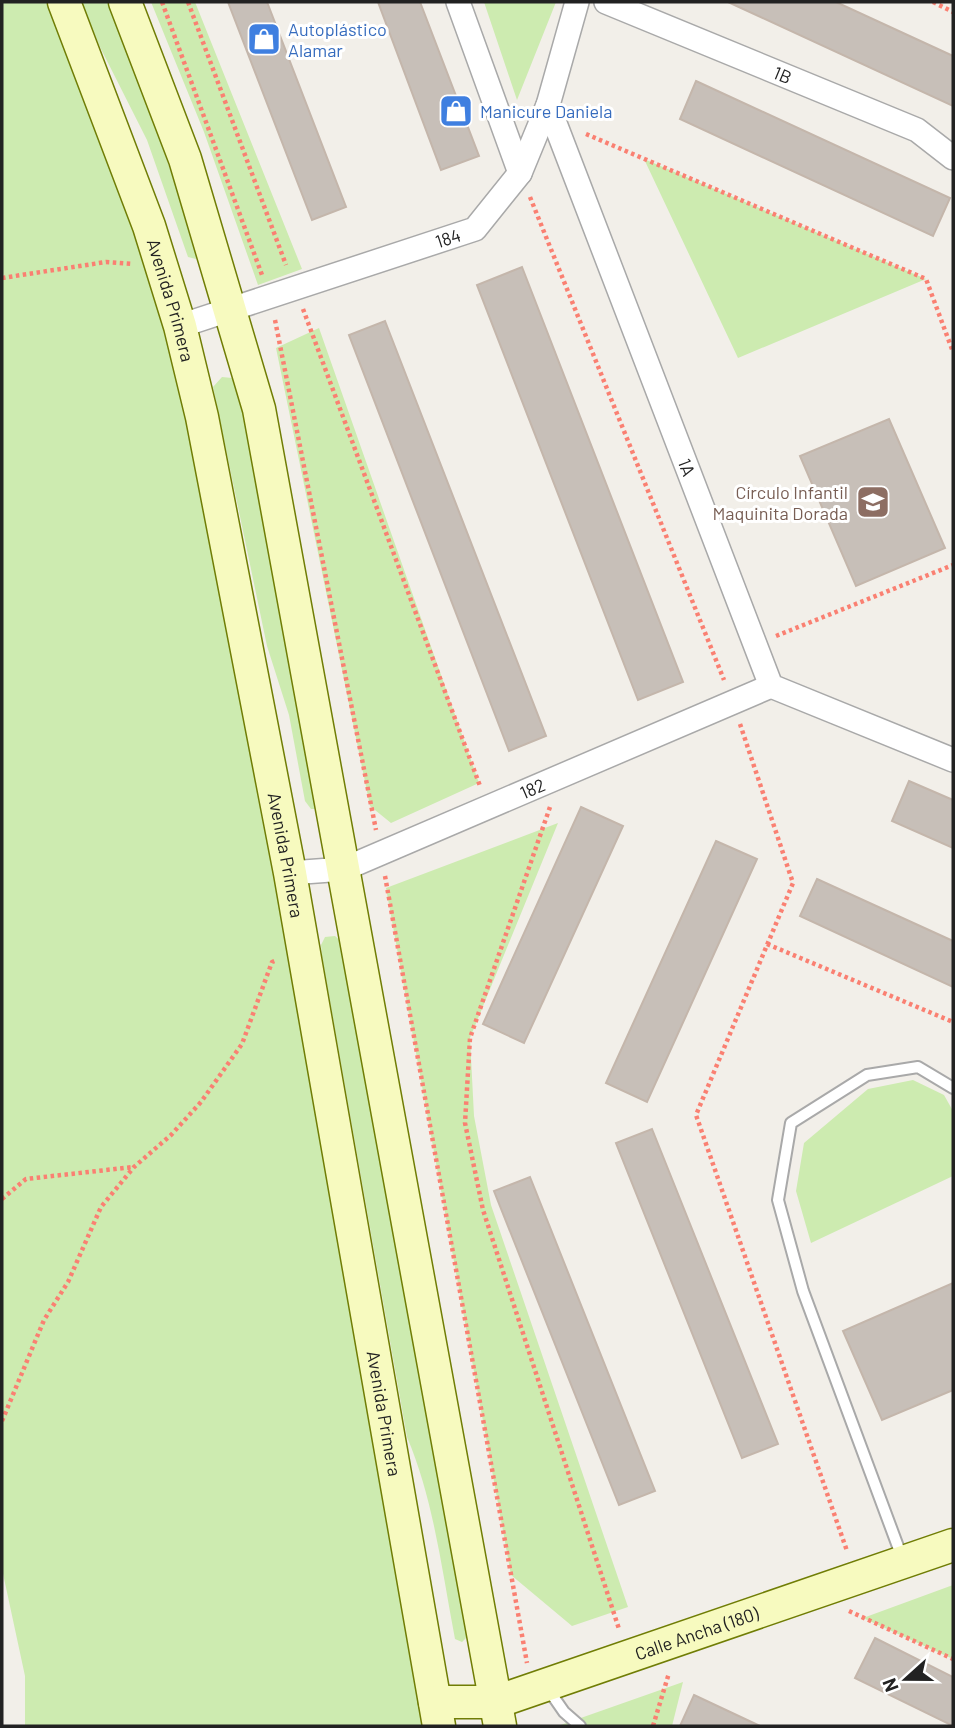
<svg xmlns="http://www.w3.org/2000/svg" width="955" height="1728" font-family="Barlow,sans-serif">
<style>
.grass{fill:#cdebb0}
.building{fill:#c7bfb8;stroke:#c4b6ab;stroke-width:2}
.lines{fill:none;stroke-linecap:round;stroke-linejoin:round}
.lane-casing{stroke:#a9a9a9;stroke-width:14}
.street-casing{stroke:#a9a9a9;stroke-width:26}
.secondary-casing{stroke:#707d05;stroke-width:35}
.path{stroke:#fa8072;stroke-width:4.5;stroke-dasharray:3.5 3.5;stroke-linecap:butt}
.lane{stroke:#fff;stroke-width:10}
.street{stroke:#fff;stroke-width:23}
.secondary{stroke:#f7fabf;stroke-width:32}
.labels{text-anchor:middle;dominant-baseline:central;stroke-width:6;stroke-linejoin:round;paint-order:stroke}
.shop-label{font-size:18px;fill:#366cbe;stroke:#fff;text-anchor:start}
.street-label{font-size:18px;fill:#222;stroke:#fff}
.education-label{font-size:18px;fill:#785e54;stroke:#fff;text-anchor:end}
</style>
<rect width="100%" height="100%" fill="#f2efe9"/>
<path class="grass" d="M2,2H54L182,333L430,1726H25V1676L2,1569Z
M81,2H109L148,104L198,252L196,259L188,257L147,140L100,47Z
M151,2H195L302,269L258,285L204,132Z
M484,2H556L517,100Z
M644,159L926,279L738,358Z
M319,328L479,783L391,823L370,806L276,348Z
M222,377L232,378L240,392L318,809H311L305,801L289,715L267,646L213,387Z
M558,823L470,1038L474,1116L491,1205L628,1607L572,1626L511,1575L386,888Z
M335,936L344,944L467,1637L462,1642L455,1639C442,1571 434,1501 407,1437L322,956L321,945L325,937Z
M913,1080L944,1095L953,1111V1176L811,1243L796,1191L804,1143L868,1089Z
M953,1585V1659L863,1618Z
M683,1682L672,1726H558Z"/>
<path class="building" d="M228,2H267L346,207L312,220Z
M378,2H420L479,156L441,170Z
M728,2H836L953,56V106Z
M696,81L950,198L933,236L680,119Z
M522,267L683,682L638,700L477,285Z
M385,321L546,736L509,751L349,335Z
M889,419L945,548L856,586L800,456Z
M909,781L953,800V848L892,821Z
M581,807L623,826L524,1043L483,1024Z
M716,841L757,859L647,1102L606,1083Z
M817,879L953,941V987L800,916Z
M652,1129L778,1444L742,1458L616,1143Z
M530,1177L655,1491L619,1505L494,1191Z
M953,1283V1390L882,1420L843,1331Z
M875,1638L953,1677V1726L855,1678Z
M694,1695L760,1726H680Z"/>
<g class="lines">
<defs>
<path id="lane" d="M903,1560L803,1291L778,1200L791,1123L867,1075L918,1067L953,1088
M548,1689L564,1712L580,1726"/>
<g id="street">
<path d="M458,2L520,173"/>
<path id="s1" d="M606,2L917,130L953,158"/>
<path id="s2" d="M548,105L771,686L953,760"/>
<path id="s3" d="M180,326L475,229L520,173L548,105L577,2"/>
<path id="s4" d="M290,873L344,869L771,686"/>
</g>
<g id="secondary">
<path id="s5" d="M64,2L149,226L180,326L202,417L290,873L439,1726"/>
<path d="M125,2L185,159L259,409L500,1726"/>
<path id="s6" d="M435,1702H496L953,1545"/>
</g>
</defs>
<use href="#lane" class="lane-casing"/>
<use href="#street" class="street-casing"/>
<use href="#secondary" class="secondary-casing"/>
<path class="path" d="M162,2L262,275
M188,2L286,265
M933,2L953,12
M586,134L926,279L953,352
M530,197L724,680
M2,278L106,262L133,264
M303,309L480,786
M275,320L376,830
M776,636L953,565
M740,724L793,883L696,1115L847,1551
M550,807L470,1038L465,1123L483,1210L619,1629
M385,876L527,1663
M767,944L953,1022
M2,1199L26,1179L133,1167
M2,1421L44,1320L68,1282L101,1207L134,1167L171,1135L201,1102L242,1044L272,962L277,960
M849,1611L953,1659
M653,1726L669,1673"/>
<use href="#lane" class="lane"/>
<use href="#street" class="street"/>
<use href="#secondary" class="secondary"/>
</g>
<defs>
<symbol id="shop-square" viewBox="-11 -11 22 22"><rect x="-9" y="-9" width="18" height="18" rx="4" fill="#3f7fe0" stroke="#fff"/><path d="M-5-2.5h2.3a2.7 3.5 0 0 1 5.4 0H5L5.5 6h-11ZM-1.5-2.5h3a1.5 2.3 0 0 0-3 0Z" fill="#fff"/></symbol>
<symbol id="school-square" viewBox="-11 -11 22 22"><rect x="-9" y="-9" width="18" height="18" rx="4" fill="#8d6e63" stroke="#fff"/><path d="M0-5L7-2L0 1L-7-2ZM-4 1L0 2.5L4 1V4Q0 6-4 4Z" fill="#fff"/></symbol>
</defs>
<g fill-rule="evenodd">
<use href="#shop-square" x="245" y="20" width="38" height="38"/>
<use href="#shop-square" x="437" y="92" width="38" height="38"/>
<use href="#school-square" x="854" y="483" width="38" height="38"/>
</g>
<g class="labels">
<g class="shop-label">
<text x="288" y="29">Autoplástico<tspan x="288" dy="21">Alamar</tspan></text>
<text x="480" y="111">Manicure Daniela</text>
</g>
<g class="street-label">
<text stroke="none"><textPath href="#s1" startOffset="191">1B</textPath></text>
<text stroke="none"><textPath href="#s3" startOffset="282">184</textPath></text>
<text stroke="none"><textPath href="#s5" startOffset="317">Avenida Primera</textPath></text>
<text stroke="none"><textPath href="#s2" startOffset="388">1A</textPath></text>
<text stroke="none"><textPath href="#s4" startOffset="259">182</textPath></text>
<text stroke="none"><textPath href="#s5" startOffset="884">Avenida Primera</textPath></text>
<text stroke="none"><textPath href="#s5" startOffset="1451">Avenida Primera</textPath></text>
<text stroke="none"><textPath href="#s6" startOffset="273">Calle Ancha (180)</textPath></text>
</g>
<g class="education-label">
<text x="848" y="492">Círculo Infantil<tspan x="848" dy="21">Maquinita Dorada</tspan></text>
</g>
</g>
<rect width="955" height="1728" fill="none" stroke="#222222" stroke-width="7"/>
<g transform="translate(906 1679) rotate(249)" stroke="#ffffff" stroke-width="5" paint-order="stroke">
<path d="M0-5L12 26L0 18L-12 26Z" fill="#222222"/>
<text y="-10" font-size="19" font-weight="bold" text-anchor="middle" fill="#222222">N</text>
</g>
</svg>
